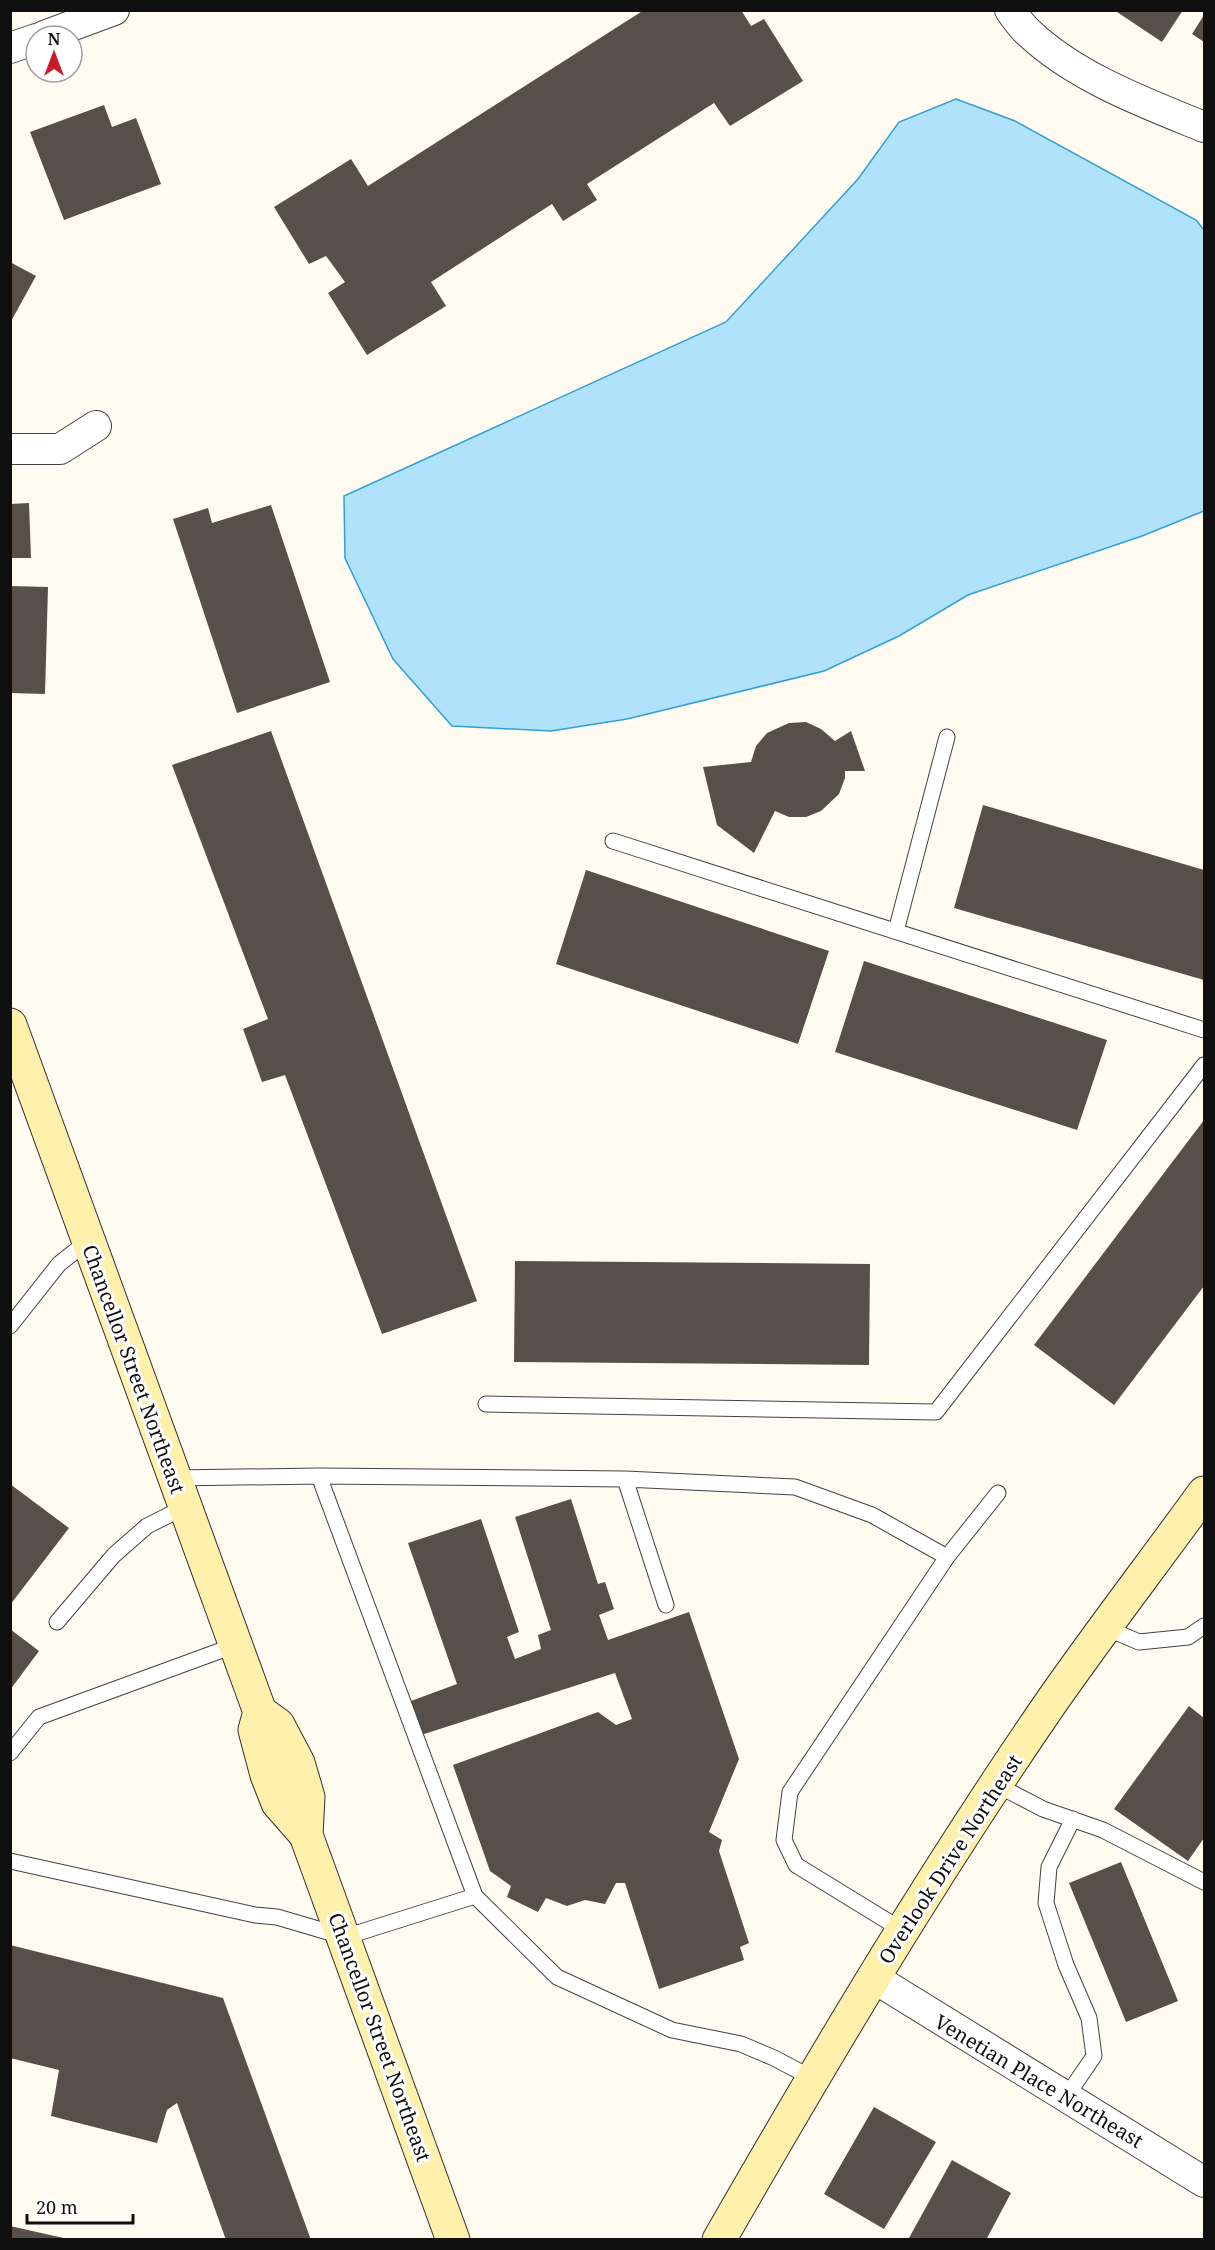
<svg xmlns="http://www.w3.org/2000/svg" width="1215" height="2250" font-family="'Noto Serif',serif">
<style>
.water{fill:#b0e3fb;stroke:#319fd8;stroke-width:1.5}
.building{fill:#584f4a}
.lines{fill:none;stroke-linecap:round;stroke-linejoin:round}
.lane-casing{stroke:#424242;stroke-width:17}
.street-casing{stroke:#424242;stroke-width:32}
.secondary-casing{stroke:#313131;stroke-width:35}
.lane{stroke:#fff;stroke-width:15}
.street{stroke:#fff;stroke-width:30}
.secondary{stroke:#fff1ab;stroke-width:33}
.labels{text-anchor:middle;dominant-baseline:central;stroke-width:6;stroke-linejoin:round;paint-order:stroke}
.street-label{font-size:20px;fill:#0f0f0f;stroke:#fff}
</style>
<rect width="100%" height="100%" fill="#fffbf0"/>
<path class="water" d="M956,99L1015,121L1196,220L1204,230V511L1142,536L968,595L899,636L824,671L627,719L551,731L452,726L393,659L345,558L344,496L726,322L858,179L899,122Z"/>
<path class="building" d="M644,10H741L751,26L764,19L803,81L730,126L714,103L587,184L597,200L563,221L552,204L431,282L446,306L367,355L328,293L345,282L326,256L309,264L274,207L351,159L368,186Z
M1114,10H1183L1162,42Z
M1204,15V42L1192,34Z
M104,105L112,127L136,118L161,184L64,220L30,132Z
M10,262L36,276L10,323Z
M29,503L31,558H10V504Z
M271,505L330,682L237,713L173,519L208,508L212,523Z
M10,586L48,587L45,694L10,693Z
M806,722L821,729L835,741L851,731L865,771H845V778L839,794L821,811L806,817H789L775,811L754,853L717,825L703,767L751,762L756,746L767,733L789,723Z
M271,731L477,1301L382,1334L285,1075L262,1082L243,1029L268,1019L172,765Z
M983,805L1204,870V980L954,908Z
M586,870L829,951L798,1044L556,964Z
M864,961L1107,1040L1077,1130L835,1052Z
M1204,1120V1286L1114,1405L1034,1345Z
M515,1261L870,1264L869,1365L514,1362Z
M10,1484L69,1528L10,1605Z
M571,1499L598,1584L605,1582L614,1609L599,1615L608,1640L689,1612L739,1759L709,1832L722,1840L719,1851L749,1943L740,1947L744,1960L659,1989L625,1883H616L605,1904L585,1900L567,1906L546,1898L538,1912L507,1897L511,1886L490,1871L453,1765L598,1712L616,1725L632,1719L615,1673L421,1735L411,1701L457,1684L408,1543L481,1519L519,1632L507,1637L515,1659L541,1649L538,1635L551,1630L515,1517Z
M10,1629L39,1651L10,1690Z
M1189,1706L1204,1718V1838L1188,1861L1114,1809Z
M1121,1862L1178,2001L1126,2022L1069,1883Z
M10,1945L223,1998L311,2240H226L177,2103L167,2110L157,2143L51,2116L59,2070L10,2058Z
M874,2107L936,2142L884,2229L824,2194Z
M952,2160L1011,2193L986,2240H912L909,2238Z
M10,2226L68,2239V2240H10Z"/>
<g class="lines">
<defs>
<path id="lane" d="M613,841L1204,1030
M896,931L947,737
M10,1326L59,1264L88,1241
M486,1404L936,1412L1204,1065
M319,1476L475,1896L557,1977L672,2030L741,2044L774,2058L812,2078
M174,1478L319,1476L625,1479L795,1487L872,1515L947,1557
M625,1479L666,1605
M57,1622L114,1555L147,1526L185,1507
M1106,1628L1139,1642L1188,1637L1204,1626
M10,1753L39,1717L236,1645
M997,1785L1043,1809L1103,1830L1204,1882
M10,1861L255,1915L277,1917L345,1937L475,1896
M902,1930L796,1865L784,1840L790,1792L947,1557L998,1493
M1066,2097L1094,2056L1089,2018L1066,1965L1046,1903L1049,1867L1073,1819"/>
<path id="street" d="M1010,10C1016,18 1021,26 1028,32C1075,77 1145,103 1204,127
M44,36L114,10
M10,48L36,39
M10,449H60L96,426
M874,1978L1204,2182"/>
<path id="secondary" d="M10,1025L260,1712L278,1725L298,1763L308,1797L306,1835
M260,1712L255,1730L267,1775L278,1803L306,1835L453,2240
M719,2240C824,2057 932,1875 1052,1701C1101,1631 1154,1562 1204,1493"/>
</defs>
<use href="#lane" class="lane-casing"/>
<use href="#street" class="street-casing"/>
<use href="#secondary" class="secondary-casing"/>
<use href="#lane" class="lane"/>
<use href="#street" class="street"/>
<use href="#secondary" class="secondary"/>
</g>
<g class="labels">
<g class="street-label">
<text transform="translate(134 1369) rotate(70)">Chancellor Street Northeast</text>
<text transform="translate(950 1859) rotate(-57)">Overlook Drive Northeast</text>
<text transform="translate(380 2037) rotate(70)">Chancellor Street Northeast</text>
<text transform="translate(1039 2081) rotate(31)">Venetian Place Northeast</text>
</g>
</g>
<rect width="1215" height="2250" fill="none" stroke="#0f0f0f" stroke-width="24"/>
<g transform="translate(54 54)"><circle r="28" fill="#ffffff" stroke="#9f9f9f" stroke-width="1.5"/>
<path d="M0-4.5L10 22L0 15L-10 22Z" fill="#cb1a2c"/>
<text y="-9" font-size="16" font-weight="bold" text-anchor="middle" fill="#0f0f0f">N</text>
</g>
<path d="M27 2214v9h106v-9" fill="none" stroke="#0f0f0f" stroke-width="3"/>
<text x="36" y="2214" font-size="18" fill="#0f0f0f" stroke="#ffffff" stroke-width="4.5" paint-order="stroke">20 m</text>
</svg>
